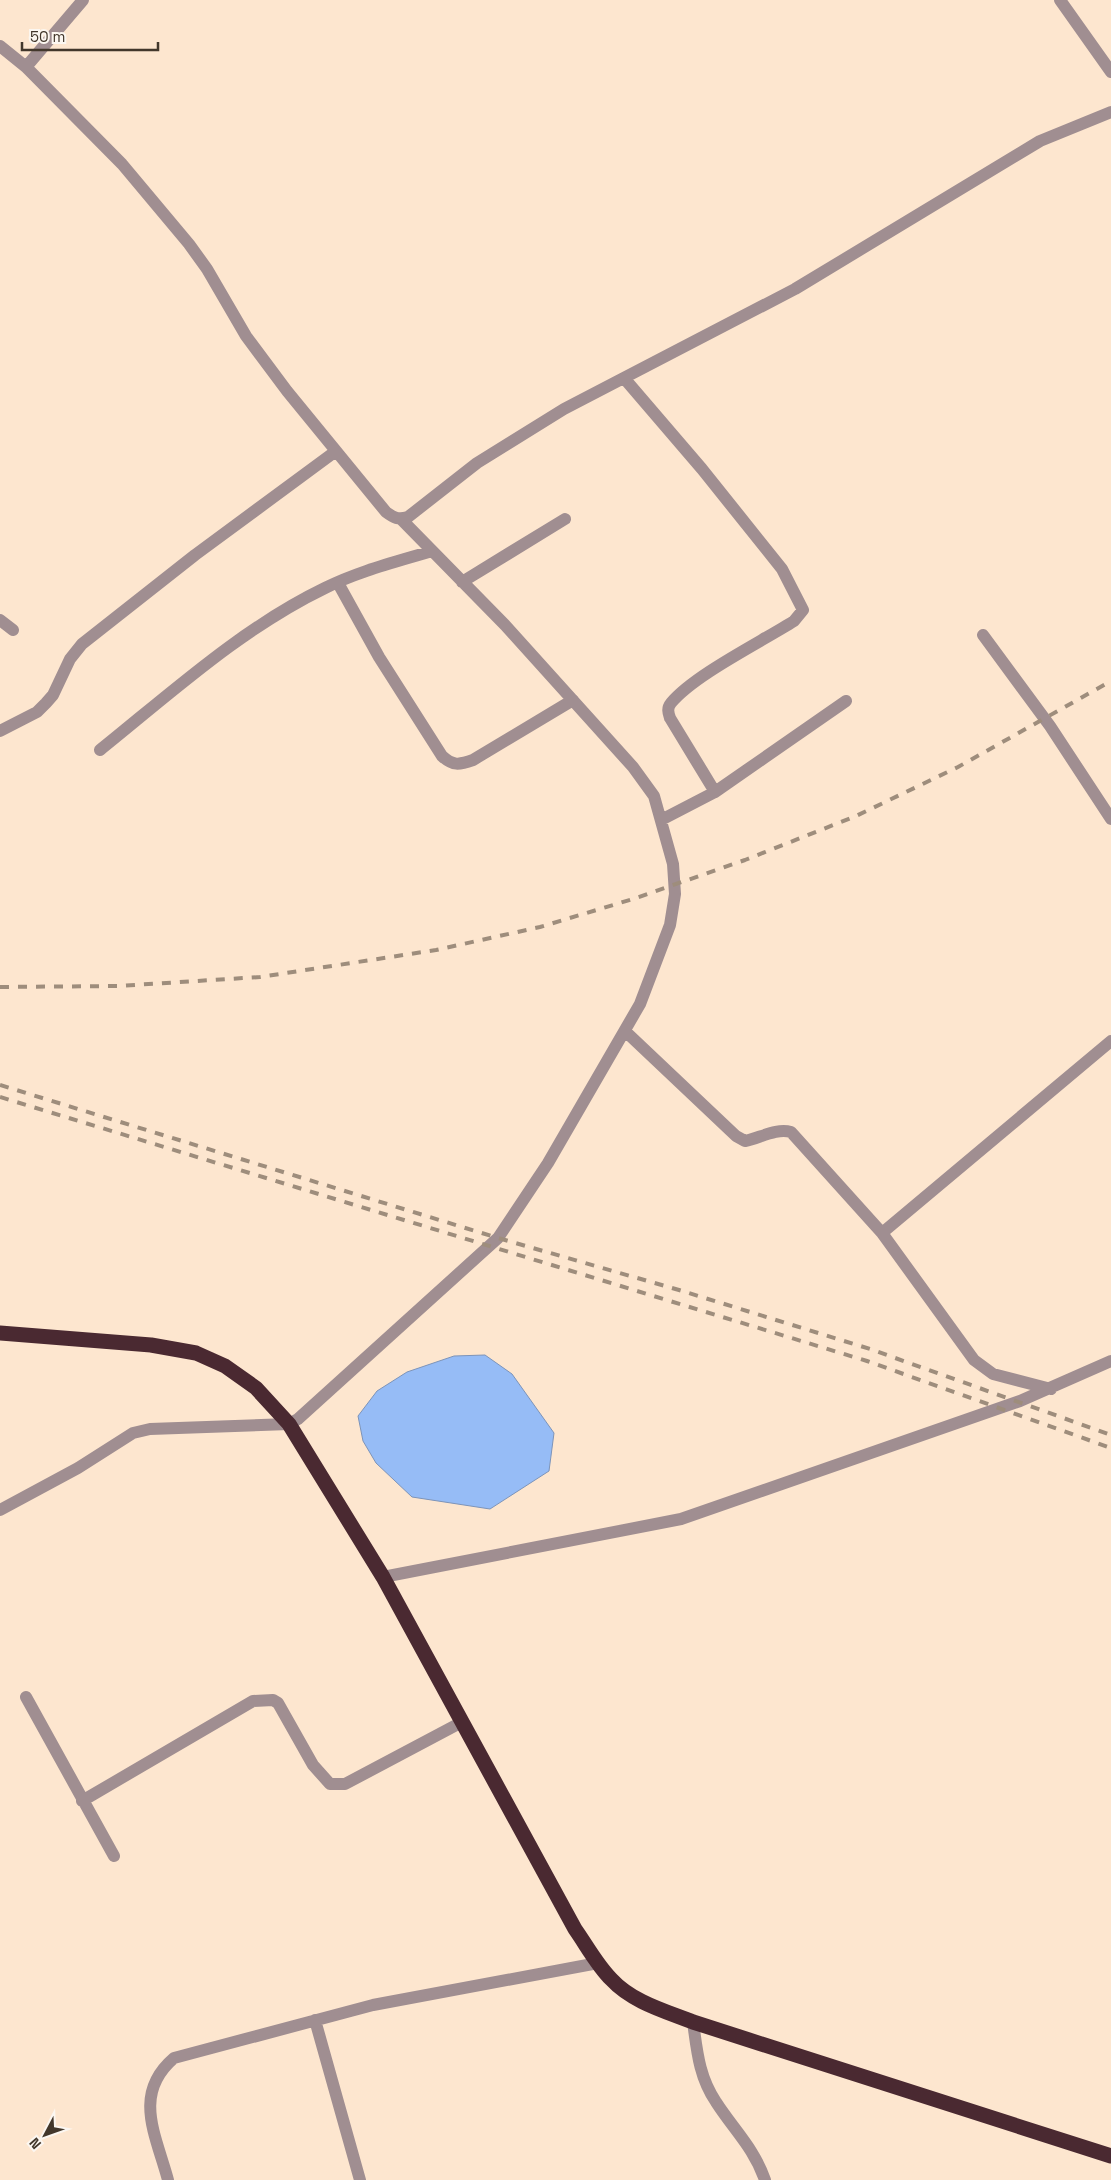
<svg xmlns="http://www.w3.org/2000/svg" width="1111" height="2180" font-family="'Space Grotesk',sans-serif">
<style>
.water{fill:#96bcf6;stroke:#7d94b9}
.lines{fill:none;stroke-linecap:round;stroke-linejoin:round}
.minor{stroke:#a08e91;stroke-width:12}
.highway{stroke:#4a2931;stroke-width:15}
.rail{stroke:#9e8d7c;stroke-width:4;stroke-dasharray:9 9;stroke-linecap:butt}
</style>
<rect width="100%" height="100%" fill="#fde6cf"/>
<path class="water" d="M485,1355L512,1374L554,1433L549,1471L490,1509L412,1497L376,1463L363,1441L358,1416L377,1391L407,1372L454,1356Z"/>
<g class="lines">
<path class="minor" d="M1060,0L1111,72
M0,46L26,67L122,164L189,244L207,269L246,336L287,391L386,512C394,518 398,520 408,517L477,463L564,409L795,289L1040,141L1111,112
M26,67L83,0
M624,378L702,469L782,569L803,610L794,621C761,642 694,675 671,703C667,708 668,712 670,718L715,792
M462,582L565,519
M338,583L379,657L442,756C453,766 459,765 473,760L573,700
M0,620L13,630
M983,635L1050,726L1111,819
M0,731L37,712L46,703L53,695L70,659L82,644L195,555L336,451
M100,750C171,693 242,628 325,588C359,571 396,562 432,551
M661,820L715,792L846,701
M625,1031L736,1136L745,1141C760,1138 776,1128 791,1132L882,1233
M1051,1389L993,1374L974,1360L882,1233L1111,1041
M0,1510L78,1468L133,1433L150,1429L289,1424L298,1419L498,1238L548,1163L640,1004L670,925L675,894L673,864L654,796L633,767L505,625L401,519
M383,1577L681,1519L1020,1401L1111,1361
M26,1697L114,1856
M82,1801L253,1701L273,1700L278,1703L313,1765L330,1784H345L462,1722
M315,2020L360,2180
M693,2022C697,2051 699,2077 716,2102C734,2130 754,2148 765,2180
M168,2180C156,2135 132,2094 174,2058L373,2005L598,1963"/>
<path class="highway" d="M0,1333L151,1345L196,1353L225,1366L256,1388L289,1424L383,1577L575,1929C587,1946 597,1965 611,1979C632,2002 665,2011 693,2022L1111,2156"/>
<path class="rail" d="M0,987L118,986L260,977L436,950L540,927L633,899L745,860L856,816L958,767L1111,681
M0,1085L498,1238L679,1290L870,1349L1111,1435
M0,1097L867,1361L1111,1448"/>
</g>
<g transform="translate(45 2135) rotate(229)" stroke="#fcf7f1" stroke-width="4" paint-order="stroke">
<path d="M0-4L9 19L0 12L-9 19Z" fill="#42372b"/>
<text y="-8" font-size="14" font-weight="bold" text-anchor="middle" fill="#42372b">N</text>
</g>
<path d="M22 42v8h136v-8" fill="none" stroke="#42372b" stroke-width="2.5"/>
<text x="30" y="42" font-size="15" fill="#42372b" stroke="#fcf7f1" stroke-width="4" paint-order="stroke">50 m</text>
</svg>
